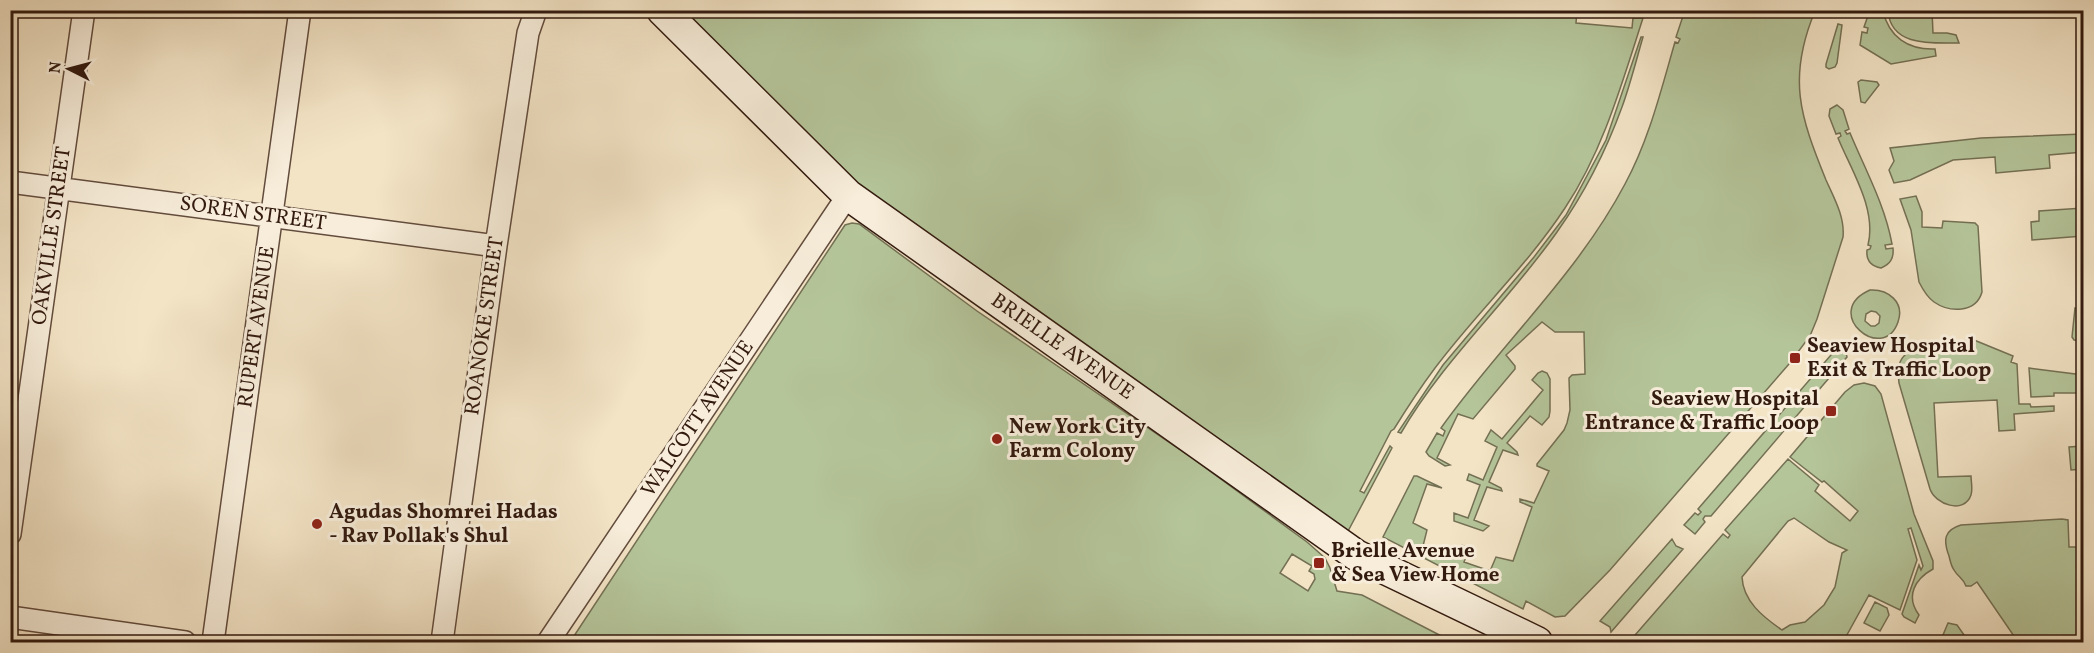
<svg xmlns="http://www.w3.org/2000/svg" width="2094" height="653" font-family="Vollkorn,serif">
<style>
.green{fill:#b5c59a;stroke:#747054;stroke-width:1.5;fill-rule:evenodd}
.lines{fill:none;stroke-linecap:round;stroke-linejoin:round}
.street-casing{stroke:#634c3d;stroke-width:24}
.secondary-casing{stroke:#331a0f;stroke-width:33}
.street{stroke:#f7edda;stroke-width:21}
.secondary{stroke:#f7edda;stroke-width:30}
.poi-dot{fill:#8f2418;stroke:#f7edda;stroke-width:2}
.labels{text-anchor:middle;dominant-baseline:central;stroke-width:6;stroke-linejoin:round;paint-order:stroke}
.street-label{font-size:21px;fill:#331a0f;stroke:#f7edda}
.poi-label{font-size:21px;font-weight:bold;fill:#331a0f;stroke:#f7edda;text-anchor:start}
</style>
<rect width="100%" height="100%" fill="#f3e4c6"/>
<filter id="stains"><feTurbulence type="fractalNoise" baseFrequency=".00333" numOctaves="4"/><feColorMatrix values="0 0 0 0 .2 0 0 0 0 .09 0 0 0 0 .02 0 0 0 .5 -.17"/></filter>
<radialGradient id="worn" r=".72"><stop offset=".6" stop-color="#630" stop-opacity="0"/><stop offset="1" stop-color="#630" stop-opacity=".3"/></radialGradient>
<path class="green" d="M1577,10L1576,23L1632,28L1633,18H1643C1622,83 1603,151 1565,208C1527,266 1476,313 1435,368C1420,388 1407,408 1394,429L1391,431L1360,491L1364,493L1390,446L1392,448L1346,535L857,186L680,11Z
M1685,10L1815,11C1787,78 1800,116 1826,180C1834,198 1845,217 1843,237L1817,319L1810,336L1789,364L1610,570L1565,616L1555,617L1526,601L1523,609L1383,537L1414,476H1417L1442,488L1427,484L1413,523L1427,530L1423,546L1456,558L1462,545L1469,549L1464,562L1490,571L1496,557L1513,561L1532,507L1520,502V499L1534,503L1549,471L1537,466V464L1564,430L1567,423L1570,410L1569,378L1572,375L1585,374L1584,332H1555L1542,322L1506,355L1515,366V369L1473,419L1458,414L1437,458L1450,465L1445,466L1429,456L1426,452L1437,433L1443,436L1445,431L1441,428C1500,345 1577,275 1625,184C1649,140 1661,90 1675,42L1678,43L1680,39L1676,37Z
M1870,10L1883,11C1889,37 1908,50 1935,49L1936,56L1891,64L1860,45L1862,32L1867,33L1868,28L1864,27Z
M1888,11H1932L1933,33H1947L1956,35L1959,43C1932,43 1891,47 1888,11Z
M1838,24L1842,25L1837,63L1835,67L1829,69L1826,67V64Z
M1641,37H1643C1636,61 1630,85 1622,107C1606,151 1584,194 1557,232C1508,302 1444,359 1401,433L1398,432L1443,365L1534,257L1566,215L1606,140Z
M1861,80L1877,82L1879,85L1865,103L1861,102L1858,82Z
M1837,105L1843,110L1849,129L1845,131L1847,134L1850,133C1865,169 1885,205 1892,244L1885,245L1886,249L1893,248C1894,259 1890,264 1881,268C1870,266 1866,260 1867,250L1870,249L1871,246L1868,245C1877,209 1851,170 1838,138L1841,136L1840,133L1836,134L1829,116L1830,109Z
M2083,134V152L2049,155L2050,168L1996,173L1995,157L1953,160L1910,180L1894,183L1889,170L1894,161L1890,148L1981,138Z
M1916,196L1922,212V227L1942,228L1943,221L1975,223L1978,226L1982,292C1976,313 1950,313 1934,302C1927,297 1923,290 1919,282L1911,230L1900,199Z
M2083,208V236L2032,240L2031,222L2039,221V211Z
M852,223L859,224L977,311L1192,458L1307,542L1325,558L1330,568L1337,591L1362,595L1453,642H570L845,225ZM1292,554L1312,566L1309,571L1314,574L1315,579L1308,591L1280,573Z
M1870,290C1888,289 1905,302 1898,322C1883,365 1820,312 1870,290ZM1871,311L1876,312L1880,316L1879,323L1875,326H1871L1865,321L1866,314Z
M2075,308H2083V341L2074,340L2072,337Z
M1974,340L2013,356L2011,362L2017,364L2019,404H2030L2031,407L2054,406V411L2014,414L2015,430L1999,431L1997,400L1934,403L1938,477L1971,476C1971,482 1973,489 1971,495C1964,515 1935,504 1930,489L1899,383C1898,374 1897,363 1904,356C1916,342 1956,341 1974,340Z
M1837,348L1845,349L1847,357L1711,516H1705L1703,519L1705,522L1695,534L1684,525L1695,513L1698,515L1701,512L1698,509Z
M2029,368L2083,375V393H2054V396L2031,397Z
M1542,371L1547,373L1550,379V411L1549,417L1542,425L1530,416L1507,443L1517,452L1518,455L1503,450L1489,482L1501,488L1502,491L1487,487L1474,520L1489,526L1483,531L1454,521V513L1468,518L1480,485L1467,480L1469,474L1483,480L1497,447L1485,441L1491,430L1502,439L1543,390L1532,380L1538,373Z
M1864,383L1875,386L1881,394L1914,514L1933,561V569C1915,579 1905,596 1919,615L1915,623L1904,617L1902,614L1919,565L1921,570L1923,566L1911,528L1908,529L1917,560L1900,610L1869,595L1843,642H1629L1723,534L1728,538L1730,535L1725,530L1788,459L1819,485L1815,491L1850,521L1858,511L1824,481L1822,482L1790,457L1845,392L1854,385ZM1794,518L1829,542L1847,550L1842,553L1835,587L1824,605L1805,622L1790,625L1782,630C1763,617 1743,601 1742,577L1788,521Z
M2083,446V469L2071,470L2069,447Z
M2062,519L2068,520L2069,547H2083V642H2018L1977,582L1971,586H1966C1963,578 1958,577 1954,570C1951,566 1950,560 1949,556C1943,540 1944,530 1961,525Z
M1672,539L1676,546L1683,549L1611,632L1610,627L1600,621Z
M1875,602L1887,608L1889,615L1880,631L1864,623Z
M1948,623L1957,625L1969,642H1953L1943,635Z"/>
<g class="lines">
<defs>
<path id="street" d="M10,182L496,246
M10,534L84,10
M10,617L185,642
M213,642L300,10
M442,642L496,246L528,33L536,10
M548,642L848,195"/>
<path id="secondary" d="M662,10L848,195L1356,555L1537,642"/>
</defs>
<use href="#street" class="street-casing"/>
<use href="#secondary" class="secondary-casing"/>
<use href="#street" class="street"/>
<use href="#secondary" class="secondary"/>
</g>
<g class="poi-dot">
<rect x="1789" y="352" width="12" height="12" rx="3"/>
<rect x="1825" y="405" width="12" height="12" rx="3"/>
<circle cx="997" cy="439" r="6"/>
<circle cx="317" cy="524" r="6"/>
<rect x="1313" y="557" width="12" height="12" rx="3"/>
</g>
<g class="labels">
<g class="street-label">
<text transform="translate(253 214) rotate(8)">SOREN STREET</text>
<text transform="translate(52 236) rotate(-82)">OAKVILLE STREET</text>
<text transform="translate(485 326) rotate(-82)">ROANOKE STREET</text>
<text transform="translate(257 327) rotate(-82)">RUPERT AVENUE</text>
<text transform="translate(1062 347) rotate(35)">BRIELLE AVENUE</text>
<text transform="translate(698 419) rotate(-56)">WALCOTT AVENUE</text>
</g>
<g class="poi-label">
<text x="1807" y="346">Seaview Hospital<tspan x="1807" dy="24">Exit &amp; Traffic Loop</tspan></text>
<text x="1819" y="399" text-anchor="end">Seaview Hospital<tspan x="1819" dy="24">Entrance &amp; Traffic Loop</tspan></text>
<text x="1009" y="427">New York City<tspan x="1009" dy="24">Farm Colony</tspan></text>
<text x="329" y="512">Agudas Shomrei Hadas<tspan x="329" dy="24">- Rav Pollak's Shul</tspan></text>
<text x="1331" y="551">Brielle Avenue<tspan x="1331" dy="24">&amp; Sea View Home</tspan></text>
</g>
</g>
<rect width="2094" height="653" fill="none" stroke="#f3e4c6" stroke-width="36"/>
<rect x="12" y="12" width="2070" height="629" fill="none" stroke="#331a0f" stroke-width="3"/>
<rect x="18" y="18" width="2058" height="617" fill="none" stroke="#331a0f" stroke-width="1.5"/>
<g transform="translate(69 69) rotate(276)" stroke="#f7edda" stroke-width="4.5" paint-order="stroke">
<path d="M0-4.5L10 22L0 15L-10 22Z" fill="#331a0f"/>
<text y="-9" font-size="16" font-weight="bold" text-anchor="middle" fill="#331a0f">N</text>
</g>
<rect width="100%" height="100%" filter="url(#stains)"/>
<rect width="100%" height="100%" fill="url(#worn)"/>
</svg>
